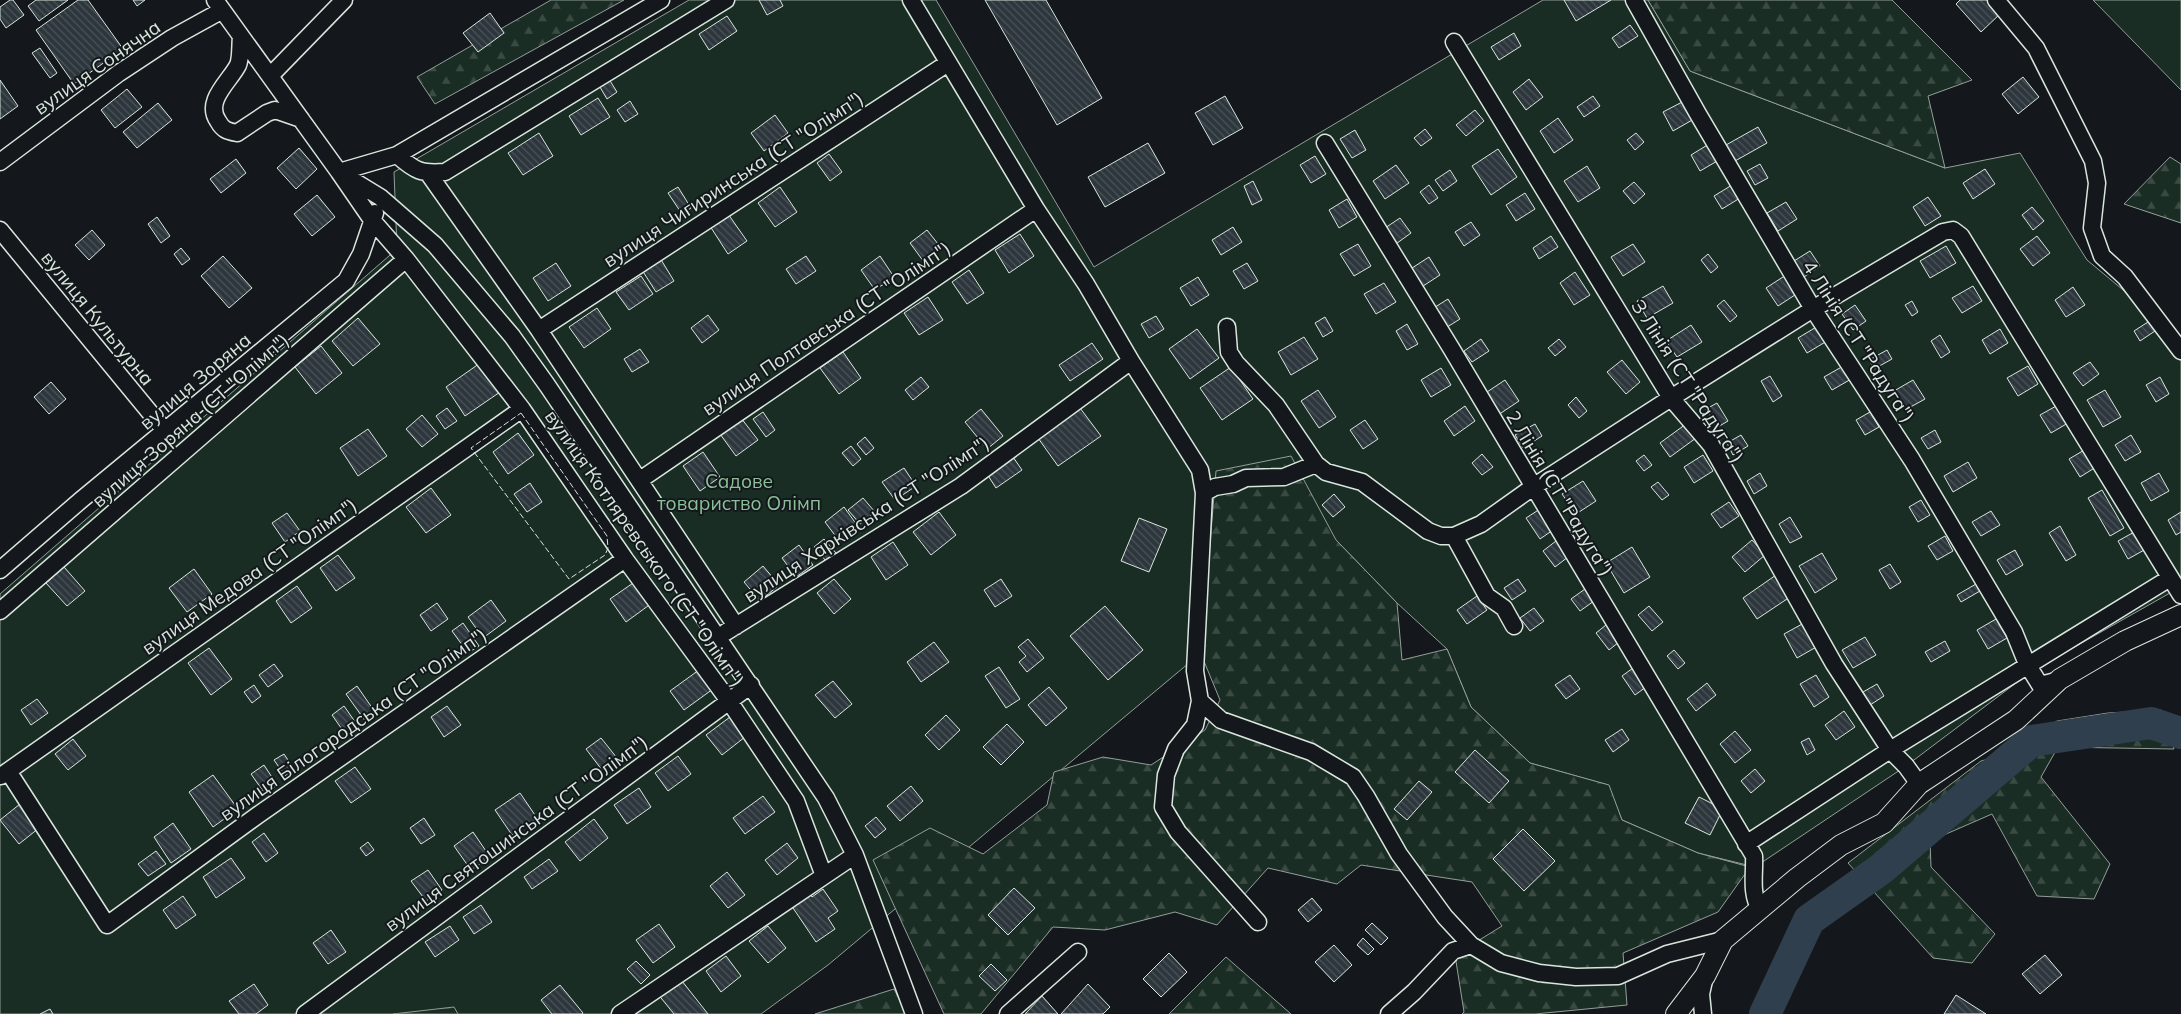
<svg xmlns="http://www.w3.org/2000/svg" width="2181" height="1014" font-family="Mulish,sans-serif">
<style>
.green{fill:#1a2d24;stroke:#939e99}
.forest{fill:url(#forest-firs);stroke:#939e99}
.lines{fill:none;stroke-linecap:round;stroke-linejoin:round}
.river{stroke:#2f3f4d;stroke-width:32}
.building{fill:url(#building-back-hatch);stroke:#d8e6dc}
.minor-casing{stroke:#d8e6dc;stroke-width:19}
.tertiary-casing{stroke:#d8e6dc;stroke-width:22}
.minor{stroke:#14181c;stroke-width:16}
.tertiary{stroke:#14181c;stroke-width:20}
.fence{stroke:#d8e6dc;stroke-width:1;stroke-dasharray:6 2.5;stroke-linecap:butt}
.labels{text-anchor:middle;dominant-baseline:central;stroke-width:4;stroke-linejoin:round;paint-order:stroke}
.street-label{font-size:19px;fill:#d8e6dc;stroke:#14181c}
.park-label{font-size:19px;fill:#8ac095;stroke:#14181c}
</style>
<defs>
<pattern id="forest-firs" width="22" height="20" patternUnits="userSpaceOnUse" patternTransform="scale(1.25)"><rect width="22" height="20" fill="#1a2d24"/><path d="M5 1l3.5 6h-7zM16 11l3.5 6h-7z" fill="#3b4b43"/></pattern>
<pattern id="building-back-hatch" width="6" height="6" patternUnits="userSpaceOnUse" patternTransform="scale(1.25)"><rect width="6" height="6" fill="#2c363c"/><path d="M-1 5l2 2M0 0l6 6M5-1l2 2" fill="none" stroke="#4a5358"/></pattern>
</defs>
<rect width="100%" height="100%" fill="#14181c"/>
<path class="green" d="M689,0H936L1094,267L1543,0H1648L1690,71L1945,168L2020,153L2087,260L2122,289L2149,317L2181,360V585L2177,589L2032,671L1906,766L1755,867L1698,853L1622,820L1608,785L1530,763L1471,707L1447,649L1397,603L1336,540L828,965L761,1014H0V594L397,249L394,172Z
M2093,0H2181V90Z"/>
<path class="forest" d="M551,0H624L435,104L417,77Z
M1648,0H1892L1972,80L1928,96L1945,168L1690,71Z
M2170,157L2181,164V223L2124,204Z
M1291,456L1336,540L1397,603L1402,660L1447,649L1471,707L1530,763L1609,785L1622,820L1698,853L1750,867L1718,912L1623,953L1627,1005L1535,1014H1462L1464,1012L1455,955L1502,926L1472,882L1361,865L1337,884L1268,868L1217,925L1175,912L1105,930L1053,927L981,1014H944L873,860L930,828L983,854L1047,805L1054,772L1103,757L1151,765L1205,730L1220,700L1201,654L1216,471Z
M2161,710L2174,749L2058,747L2041,777L2110,864L2094,899L2037,896L1992,814L1930,841L1931,867L1995,934L1972,963L1933,958L1848,863L1981,761L2003,755L2057,721L2108,713Z
M1226,957L1291,1014H1169Z
M894,989L907,1014H815Z
M454,1007L458,1014H393Z"/>
<g class="lines">
<path class="river" d="M1765,1014L1809,920L1881,869L2031,741L2151,723L2181,733"/>
</g>
<path class="building" d="M10,0H13L24,15L6,28L0,19V7Z
M36,0H68L39,21L28,6Z
M78,0H88L123,49L74,84L36,30Z
M133,0H145L137,6Z
M759,0H780L783,6L767,15Z
M985,0H1046L1102,98L1057,125Z
M1564,0H1611L1576,21Z
M1960,0H1989L2001,13L1981,32L1956,4Z
M490,13L504,33L478,52L463,33Z
M727,16L737,31L709,50L699,34Z
M1630,25L1638,36L1619,48L1612,38Z
M1514,33L1521,46L1499,60L1491,47Z
M40,48L57,73L50,78L32,53Z
M607,76L617,92L607,99L597,82Z
M2023,77L2039,97L2018,114L2002,94Z
M1529,79L1543,97L1526,110L1513,92Z
M0,80L18,106L0,119Z
M127,89L142,107L115,128L101,110Z
M1225,96L1243,128L1213,145L1195,113Z
M1593,96L1600,106L1584,117L1577,107Z
M598,98L610,117L581,135L569,116Z
M630,101L638,114L625,122L617,110Z
M1684,101L1694,119L1673,131L1663,112Z
M158,103L172,120L137,148L123,132Z
M1475,110L1484,121L1466,136L1456,125Z
M775,115L788,133L764,151L751,133Z
M1558,118L1573,140L1554,153L1540,131Z
M1758,127L1767,143L1735,161L1726,145Z
M1425,129L1432,138L1421,146L1414,138Z
M1355,130L1366,150L1352,158L1340,139Z
M539,133L553,156L523,175L508,153Z
M1636,133L1644,142L1635,150L1627,140Z
M1148,143L1165,173L1105,207L1088,177Z
M1709,144L1719,160L1700,171L1691,155Z
M299,148L317,169L296,189L277,168Z
M1498,149L1517,177L1491,195L1472,166Z
M829,154L842,172L830,181L817,163Z
M1315,156L1326,174L1311,183L1300,165Z
M236,159L246,173L221,193L210,179Z
M1760,164L1768,178L1755,185L1747,171Z
M1396,165L1409,183L1385,199L1373,181Z
M1587,166L1600,188L1578,202L1564,181Z
M1985,169L1995,184L1973,199L1963,183Z
M1450,170L1457,181L1443,191L1435,180Z
M1253,181L1262,200L1252,205L1244,186Z
M1634,182L1645,194L1634,204L1623,191Z
M1429,185L1438,198L1429,204L1420,192Z
M1732,185L1740,198L1722,209L1714,196Z
M678,187L691,208L682,214L668,193Z
M780,187L797,212L775,227L758,203Z
M1525,193L1535,209L1516,221L1506,205Z
M317,195L335,217L312,236L294,214Z
M1928,197L1941,216L1925,226L1913,207Z
M1347,199L1357,217L1339,228L1329,210Z
M1786,202L1797,219L1778,231L1767,213Z
M2032,207L2044,221L2033,230L2022,215Z
M726,211L747,241L728,254L708,223Z
M157,217L170,236L161,243L148,224Z
M1400,218L1411,233L1393,246L1382,230Z
M1471,222L1480,235L1464,246L1455,232Z
M1233,227L1242,242L1221,255L1212,240Z
M92,230L105,245L89,260L75,245Z
M927,230L942,249L924,262L910,243Z
M1020,234L1034,256L1009,273L995,250Z
M1551,236L1558,247L1539,259L1533,248Z
M2037,236L2050,253L2033,266L2020,249Z
M1358,244L1371,266L1354,276L1340,254Z
M1633,244L1645,262L1623,276L1611,257Z
M1946,246L1956,263L1930,278L1920,261Z
M181,248L190,259L182,265L174,254Z
M1810,251L1820,266L1804,277L1794,261Z
M1708,254L1718,267L1711,273L1701,260Z
M223,256L252,288L229,308L201,276Z
M806,256L816,271L796,284L786,269Z
M880,256L894,277L875,290L861,270Z
M1429,257L1440,275L1420,288L1409,270Z
M660,258L674,281L656,292L642,270Z
M556,263L571,286L548,301L533,278Z
M1247,263L1258,281L1244,289L1233,271Z
M969,270L984,293L967,304L952,282Z
M1575,272L1590,295L1574,305L1560,283Z
M1786,275L1798,293L1778,306L1766,288Z
M641,276L653,294L629,310L616,292Z
M1198,277L1209,295L1191,306L1180,288Z
M1384,283L1396,302L1376,314L1364,294Z
M1663,286L1673,303L1647,318L1637,301Z
M1973,286L1982,301L1962,313L1952,298Z
M2073,287L2085,305L2066,317L2055,300Z
M928,297L943,320L919,335L904,313Z
M1448,299L1460,319L1444,329L1432,309Z
M1724,300L1737,316L1730,322L1717,306Z
M1912,301L1918,312L1912,316L1905,305Z
M1855,305L1866,321L1853,330L1842,314Z
M597,308L611,329L584,348L569,327Z
M708,315L719,330L702,343L691,328Z
M1156,316L1164,329L1149,338L1141,324Z
M1325,317L1333,331L1323,337L1315,323Z
M358,318L380,344L353,366L332,341Z
M2148,322L2155,331L2140,341L2134,331Z
M1407,324L1418,344L1407,350L1396,331Z
M1691,325L1702,342L1677,357L1666,341Z
M1818,326L1827,341L1807,353L1798,338Z
M1197,329L1219,358L1190,379L1169,349Z
M2000,329L2008,343L1990,354L1982,340Z
M1940,335L1950,352L1941,358L1931,341Z
M1304,337L1318,359L1291,375L1278,352Z
M1481,339L1489,351L1472,362L1464,351Z
M1559,339L1566,347L1555,356L1548,348Z
M1092,343L1103,359L1070,381L1059,365Z
M321,346L342,373L316,394L295,367Z
M640,349L649,362L632,372L624,359Z
M1887,350L1892,359L1874,369L1869,360Z
M843,352L861,378L839,394L820,368Z
M1622,360L1640,382L1626,394L1607,372Z
M483,361L503,390L465,416L446,387Z
M2090,362L2099,374L2083,386L2073,373Z
M1845,365L1853,378L1832,390L1824,377Z
M2028,366L2038,384L2018,396L2007,378Z
M1231,367L1253,399L1222,420L1200,388Z
M1441,368L1451,385L1431,397L1421,380Z
M1770,376L1782,396L1773,402L1761,381Z
M921,377L929,387L913,400L905,390Z
M2160,377L2169,394L2156,402L2146,385Z
M1505,380L1519,401L1498,415L1484,394Z
M1913,380L1925,399L1905,410L1894,391Z
M51,382L66,399L49,414L34,397Z
M1318,390L1336,417L1319,428L1301,401Z
M2105,390L2121,417L2103,427L2087,400Z
M1576,397L1587,411L1579,418L1568,405Z
M1717,403L1728,421L1716,428L1706,409Z
M2058,405L2068,423L2051,433L2040,415Z
M1465,406L1475,421L1454,436L1444,421Z
M447,408L457,421L445,429L436,416Z
M1080,408L1101,436L1058,466L1038,438Z
M981,409L1003,436L987,449L965,422Z
M763,412L775,430L766,437L753,419Z
M1870,412L1879,427L1865,435L1856,420Z
M422,415L438,434L422,447L406,429Z
M741,418L758,440L736,456L720,434Z
M1365,420L1378,439L1363,449L1350,430Z
M1535,424L1542,436L1523,448L1515,435Z
M1686,424L1696,438L1670,457L1660,443Z
M368,429L387,456L358,476L340,448Z
M1935,430L1941,442L1928,449L1921,438Z
M518,433L534,455L508,474L493,452Z
M1741,435L1748,446L1733,455L1727,443Z
M2131,435L2141,452L2125,461L2115,445Z
M865,437L874,448L866,455L857,444Z
M851,446L861,459L853,466L842,453Z
M2086,449L2096,467L2080,477L2069,459Z
M703,452L720,477L700,491L683,466Z
M1482,454L1493,467L1482,475L1472,463Z
M1644,455L1652,465L1644,471L1636,461Z
M1703,455L1713,471L1694,483L1684,467Z
M1013,457L1022,470L996,488L987,474Z
M1968,462L1977,478L1953,492L1944,476Z
M904,468L916,486L895,500L882,482Z
M1760,473L1767,486L1754,494L1747,481Z
M2159,473L2169,491L2151,501L2141,483Z
M1583,481L1596,501L1576,514L1562,494Z
M1658,482L1669,495L1662,500L1651,487Z
M530,483L542,502L527,512L514,494Z
M431,488L451,515L426,533L406,507Z
M2102,490L2124,528L2110,536L2088,498Z
M1334,494L1345,507L1333,517L1322,505Z
M863,498L875,512L860,524L848,510Z
M1921,500L1930,515L1918,522L1909,507Z
M1729,502L1739,516L1721,528L1711,514Z
M844,507L859,528L840,542L825,522Z
M1540,509L1553,530L1540,539L1526,518Z
M1991,511L2000,525L1981,536L1972,522Z
M939,512L956,535L931,555L913,532Z
M2181,512V532L2176,535L2168,520Z
M287,513L300,531L285,542L272,523Z
M1790,517L1802,537L1790,543L1779,524Z
M1139,518L1167,529L1149,572L1121,561Z
M2060,526L2076,555L2066,561L2049,533Z
M2136,531L2146,549L2128,559L2118,541Z
M1945,536L1953,551L1937,560L1928,546Z
M824,539L836,553L826,561L814,547Z
M1752,540L1765,555L1745,572L1732,557Z
M1556,541L1568,557L1555,567L1543,551Z
M893,542L908,565L886,580L871,557Z
M799,545L813,565L796,577L782,558Z
M1632,547L1650,577L1624,593L1606,563Z
M2015,550L2023,565L2006,575L1997,560Z
M1822,553L1837,579L1815,593L1799,566Z
M338,555L355,578L336,591L320,568Z
M1890,564L1901,582L1890,589L1879,570Z
M763,566L779,585L760,601L744,582Z
M64,567L85,591L67,606L46,583Z
M194,569L212,594L187,612L169,588Z
M1776,575L1790,597L1757,619L1743,598Z
M834,579L851,599L834,614L817,593Z
M1001,579L1012,596L995,607L984,590Z
M1518,579L1526,591L1512,600L1504,588Z
M636,581L652,603L626,622L610,599Z
M1976,584L1980,591L1961,602L1957,595Z
M297,586L312,608L291,623L276,601Z
M1585,589L1594,601L1580,611L1571,599Z
M1477,596L1487,610L1467,624L1457,610Z
M491,600L506,621L483,638L468,617Z
M437,603L448,619L431,631L420,615Z
M1105,606L1143,650L1108,680L1070,636Z
M1649,606L1663,622L1652,631L1638,615Z
M1534,608L1544,621L1530,631L1520,618Z
M1996,619L2007,638L1988,649L1977,630Z
M463,623L479,646L468,653L452,631Z
M1804,623L1818,646L1797,658L1784,634Z
M1606,625L1619,642L1609,650L1596,633Z
M1865,637L1876,655L1853,668L1842,650Z
M1028,639L1044,658L1027,672L1019,662L1026,656L1018,647Z
M1945,641L1950,651L1931,662L1925,652Z
M934,642L949,662L921,682L907,662Z
M209,648L232,679L211,695L188,663Z
M1674,650L1685,663L1678,669L1667,656Z
M274,664L283,676L268,687L259,675Z
M999,667L1020,699L1006,708L985,676Z
M1633,668L1646,687L1635,695L1622,676Z
M699,670L713,689L684,710L670,691Z
M1570,675L1580,689L1566,699L1555,685Z
M1816,675L1829,697L1814,707L1800,684Z
M833,681L852,704L835,718L815,695Z
M1707,683L1716,695L1696,711L1687,699Z
M1877,684L1884,696L1870,705L1863,692Z
M254,685L261,696L252,703L244,692Z
M357,686L377,715L366,722L346,694Z
M1049,687L1067,708L1046,726L1028,705Z
M37,699L48,713L31,725L21,710Z
M344,706L358,726L346,735L332,715Z
M447,706L461,725L444,737L431,717Z
M1844,711L1855,727L1836,740L1825,725Z
M946,715L960,730L939,750L925,735Z
M730,717L745,737L722,755L706,735Z
M1007,724L1024,742L1001,765L983,747Z
M1622,729L1629,740L1613,752L1605,740Z
M1735,731L1751,750L1735,763L1720,744Z
M601,738L617,758L602,770L586,749Z
M1809,738L1815,750L1807,755L1801,742Z
M73,739L86,756L68,770L55,754Z
M1475,750L1509,781L1489,803L1455,772Z
M284,754L294,769L285,776L274,760Z
M678,756L691,774L668,791L655,773Z
M264,765L277,785L265,794L251,774Z
M355,767L371,789L351,803L335,781Z
M1755,769L1765,781L1751,793L1741,781Z
M213,775L238,809L213,827L189,792Z
M1419,781L1432,792L1407,820L1394,809Z
M911,786L923,801L900,821L887,806Z
M639,788L651,807L627,824L614,805Z
M520,793L537,818L512,835L495,810Z
M763,796L775,812L745,834L733,818Z
M1699,797L1723,809L1710,835L1685,823Z
M20,804L39,828L19,844L0,820Z
M876,817L886,829L875,838L865,826Z
M424,818L435,835L421,844L410,828Z
M594,819L608,838L580,861L565,842Z
M173,823L191,849L171,863L154,837Z
M1523,829L1555,861L1524,891L1493,859Z
M473,832L490,857L471,870L454,846Z
M264,833L278,853L266,862L252,842Z
M368,842L374,850L366,856L360,848Z
M787,843L798,858L777,875L765,860Z
M156,851L166,864L148,876L138,864Z
M231,858L245,878L216,898L203,877Z
M549,859L558,871L532,889L524,877Z
M428,870L442,890L426,901L411,881Z
M727,872L745,895L728,908L710,886Z
M1014,888L1035,908L1008,935L988,915Z
M823,889L838,911L828,918L835,929L816,942L791,905L809,892L812,897Z
M183,896L196,915L176,929L163,910Z
M1312,898L1322,910L1308,922L1298,910Z
M481,905L492,922L474,934L463,917Z
M1372,923L1388,938L1381,945L1365,930Z
M659,924L675,947L653,963L636,940Z
M450,926L459,940L435,957L425,942Z
M768,926L786,948L768,963L749,941Z
M331,930L346,952L328,964L313,943Z
M1363,938L1374,949L1368,955L1357,945Z
M1334,945L1352,965L1334,982L1315,962Z
M1169,953L1187,972L1161,997L1143,979Z
M2045,955L2062,975L2040,994L2022,974Z
M726,956L741,976L721,992L706,971Z
M636,961L650,975L641,984L627,969Z
M991,964L1007,980L995,991L979,976Z
M678,976L708,1014H674L657,993Z
M254,984L268,1005L256,1014H239L229,1001Z
M1088,984L1110,1007L1103,1014H1061Z
M560,985L583,1013L582,1014H552L541,1000Z
M1956,995L1986,1014H1944Z
M1042,996L1058,1014H1025Z
M50,1009L53,1014H40Z"/>
<g class="lines">
<defs>
<path id="minor" d="M215,0L339,172L380,197L435,245L512,336L547,385L826,798L855,855L914,1014
M661,0L397,155L339,172L372,220L406,259L522,409L625,559L729,701L796,801L824,876
M911,0L1036,209L1086,284L1131,361L1200,470L1204,493L1195,671L1200,701L1221,720L1311,752L1353,777L1366,796L1399,854L1445,917L1471,945L1501,963L1539,973L1576,977L1618,976L1667,954L1723,940
M1634,0L1698,114L1813,309L1912,460L2014,632L2027,664L2040,685L2060,680
M1996,0L2036,48L2093,161L2097,183L2092,228L2102,256L2125,277L2181,351
M241,37C240,45 241,58 238,65C230,81 204,101 218,121C223,130 227,131 237,133L267,113L275,110L301,119
M1454,42L1671,398L1711,445L1834,664L1890,750L1906,766L1919,784
M270,76L344,0
M1325,143L1451,348L1754,856C1755,873 1750,893 1760,909
M397,155C415,171 421,174 445,172L726,0
M0,162L119,73L172,38L221,11
M428,173L539,330L736,626
M0,230L166,432
M1227,327L1229,352L1236,363L1276,405L1316,464L1326,472L1362,482L1428,531L1441,536H1454L1487,596L1504,608L1514,626
M539,330L948,63
M640,480L1036,209
M1204,493L1215,487L1233,484L1246,478L1284,477L1316,464
M1454,536L1481,524L1533,487L1671,398L1813,309L1943,232L1953,230L1961,236L2181,595
M0,570L81,500L346,281L361,254L375,213
M0,611L406,259
M726,632L961,486L1131,361
M1200,701L1195,725L1176,749L1166,775L1163,807L1178,832L1258,922
M8,771L107,925L258,815L625,559
M1,776L522,409
M1746,844L1890,750L2170,578
M305,1014L751,685
M620,1014L855,855
M1008,1014L1078,952
M1389,1014L1414,992L1453,951L1471,945
M1703,1014L1701,994L1705,976"/>
<path id="tertiary" d="M1676,1014L1705,976L1723,940L1797,878L1841,845L1884,823L1919,784L2016,720L2060,679L2125,641L2181,615"/>
</defs>
<use href="#minor" class="minor-casing"/>
<use href="#tertiary" class="tertiary-casing"/>
<use href="#minor" class="minor"/>
<use href="#tertiary" class="tertiary"/>
<path class="fence" d="M521,413L607,536L608,548L605,555L569,579L471,448Z"/>
</g>
<g class="labels">
<g class="street-label">
<text transform="translate(97 67) rotate(-35)">вулиця Сонячна</text>
<text transform="translate(733 179) rotate(-33)">вулиця Чигиринська (СТ "Олімп")</text>
<text transform="translate(98 318) rotate(51)">вулиця Культурна</text>
<text transform="translate(826 328) rotate(-34)">вулиця Полтавська (СТ "Олімп")</text>
<text transform="translate(1859 341) rotate(57)">4 Лінія (СТ "Радуга")</text>
<text transform="translate(195 381) rotate(-40)">вулиця Зоряна</text>
<text transform="translate(1688 381) rotate(57)">З Лінія (СТ "Радуга")</text>
<text transform="translate(190 420) rotate(-41)">вулиця Зоряна (СТ "Олімп")</text>
<text transform="translate(1560 493) rotate(59)">2 Лінія (СТ "Радуга")</text>
<text transform="translate(866 519) rotate(-33)">вулиця Харківська (СТ "Олімп")</text>
<text transform="translate(645 548) rotate(55)">вулиця Котляревського (СТ "Олімп")</text>
<text transform="translate(249 576) rotate(-35)">вулиця Медова (СТ "Олімп")</text>
<text transform="translate(353 724) rotate(-35)">вулиця Білогородська (СТ "Олімп")</text>
<text transform="translate(516 833) rotate(-36)">вулиця Святошинська (СТ "Олімп")</text>
</g>
<g class="park-label">
<text x="739" y="481">Садове<tspan x="739" dy="22">товариство Олімп</tspan></text>
</g>
</g>
</svg>
